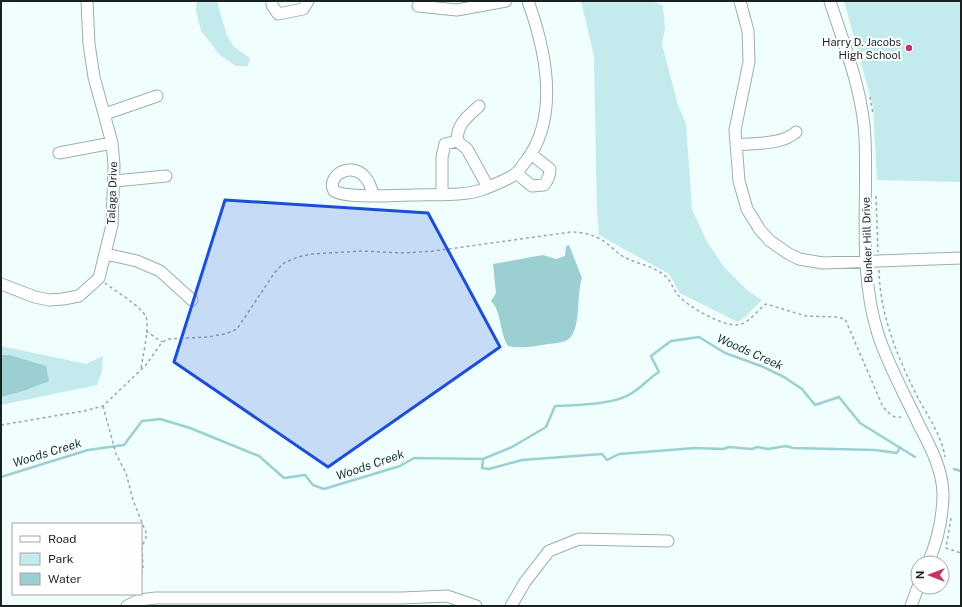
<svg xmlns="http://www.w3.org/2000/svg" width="962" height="607" font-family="'Public Sans',sans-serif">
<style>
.green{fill:#c3eaec}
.water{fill:#9ccfd1}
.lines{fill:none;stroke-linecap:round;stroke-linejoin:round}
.stream{stroke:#9ccfd1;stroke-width:2.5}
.minor-casing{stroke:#9aafb0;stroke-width:13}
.path{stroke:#9ba7a7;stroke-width:1.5;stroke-dasharray:3 3;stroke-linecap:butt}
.minor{stroke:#fff;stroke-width:11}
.marked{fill:#1d4ed8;fill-opacity:0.2;stroke:#1d4ed8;stroke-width:3;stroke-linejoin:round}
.poi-dot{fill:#c1366a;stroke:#fff;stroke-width:1.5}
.labels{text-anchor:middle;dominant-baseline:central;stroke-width:4;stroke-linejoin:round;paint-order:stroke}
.poi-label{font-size:11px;fill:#192121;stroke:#fff;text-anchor:end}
.street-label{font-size:11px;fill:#192121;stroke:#fff}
.water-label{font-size:12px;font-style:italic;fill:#033739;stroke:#fff}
</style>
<rect width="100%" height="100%" fill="#f0fefe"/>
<path class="green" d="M197,1H217L227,36L234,47L250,58L248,66H236L220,55L201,31L196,11Z
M581,1H652L663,6L665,29L662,44L678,105L686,124L692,209L706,240L724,267L748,291L762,300L746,316L738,322L680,293L669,274L599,235L597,212L594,56Z
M844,1H961V182L877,180L873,106Z
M1,346L86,364L103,356L102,371L97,385L1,405Z"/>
<path class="water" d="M569,245L582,278C576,294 582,332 567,340C563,343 554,343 549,344C536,346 522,349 508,346C499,332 502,312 491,301L496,293L493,264L543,255L556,259L565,256L566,246Z
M1,355H9L46,366L49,381L23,391L1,397Z"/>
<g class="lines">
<path class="stream" d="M483,459L482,468L489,469L522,460L602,454L607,460L619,454L695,448L723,449L729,447L752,449L757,447L768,449L786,446L793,448L875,450L897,453L900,447
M954,469L961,471
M1,477L88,450L124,445L142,421L160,419L190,428L259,456L284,478L305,475L313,485L324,489L400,466L414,458L483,459L512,447L546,427L555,406C576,405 615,405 632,393C642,387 649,378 659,372L651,356L671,341L699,337L725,353L761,366L784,377L802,389L815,405L839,397L860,423L915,457"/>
<defs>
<path id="minor" d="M272,1V5L278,14L303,9L308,1
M740,1L748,31L749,62L735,130L739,181L747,209L760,230L770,241L789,254L799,259L823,263L961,258
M830,1C844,45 863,91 865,138C868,203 858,271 878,334C888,365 905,395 919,425C930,446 942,468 943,493C943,517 938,540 928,563
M418,6L457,10L506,1
M105,114L157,96
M457,141C457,124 467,117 479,106
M736,145C755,143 782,145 796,132
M59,153L112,143
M516,173L532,186L544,185C548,180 550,176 550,169L531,154
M115,181L166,176
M442,194V157L445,144L457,141L467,149L488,187
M373,196C366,153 324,172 334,191C348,199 394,195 412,195C435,194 462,197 484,189C494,185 509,179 517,173C520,170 523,164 526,161C560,116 546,51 528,1
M106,254L137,261L160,271L192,300
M1,284L35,297L49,300L63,299L79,296L99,278L112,225L114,165L112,143L94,77L89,44L87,1
M127,606L139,600L156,598H402L447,596L476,606
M511,606L525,582L549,551L579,539L668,541
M911,606L918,587"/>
</defs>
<use href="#minor" class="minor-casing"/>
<path class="path" d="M870,97L873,114
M876,196L878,252
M879,270C880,316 898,358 918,398C928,416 942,437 945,457
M105,283C115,291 141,306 146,317C150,328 142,358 141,370
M146,331L162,342
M103,406L116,454L126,473L133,500L147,535L142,547L143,569L141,574
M1,425L84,411L103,406L146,365L162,342L169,339L208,337L225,334L237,329L275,272L284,263L298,257L312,254L362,251L404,253L434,251L571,232C585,232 599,236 610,246C615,250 619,255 624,257C637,264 653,266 664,275C671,280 672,288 678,295C687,306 722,326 737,325C749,324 757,310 766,304L806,316L837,317L845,319L883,407C890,414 894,420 904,416
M951,518L946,548L961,553"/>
<use href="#minor" class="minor"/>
</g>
<path class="marked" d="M225,200L428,213L500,347L328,467L174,362Z"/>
<circle class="poi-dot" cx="909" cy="48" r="4"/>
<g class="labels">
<g class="poi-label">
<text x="901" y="42">Harry D. Jacobs<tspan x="901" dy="13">High School</tspan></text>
</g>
<g class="street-label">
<text transform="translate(112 193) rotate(-88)">Talaga Drive</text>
<text transform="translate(867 240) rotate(-92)">Bunker Hill Drive</text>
</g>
<g class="water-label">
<text transform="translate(750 352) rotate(24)">Woods Creek</text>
<text transform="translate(47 453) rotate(-17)">Woods Creek</text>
<text transform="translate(370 465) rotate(-19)">Woods Creek</text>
</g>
</g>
<rect width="962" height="607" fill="none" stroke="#192121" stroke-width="4"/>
<rect x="12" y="523" width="130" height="72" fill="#ffffff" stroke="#a3a6a6"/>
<rect x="20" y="536" width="20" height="6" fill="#ffffff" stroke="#a3a6a6"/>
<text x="48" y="543" font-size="12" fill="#192121">Road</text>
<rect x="20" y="553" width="20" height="12" fill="#c3eaec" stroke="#a3a6a6"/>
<text x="48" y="563" font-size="12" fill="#192121">Park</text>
<rect x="20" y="573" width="20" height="12" fill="#9ccfd1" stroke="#a3a6a6"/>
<text x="48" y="583" font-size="12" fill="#192121">Water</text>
<g transform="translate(930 575) rotate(270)"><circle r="19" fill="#ffffff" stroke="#a3a6a6"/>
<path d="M0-3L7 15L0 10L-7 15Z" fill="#c1366a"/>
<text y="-6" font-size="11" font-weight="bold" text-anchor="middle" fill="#192121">N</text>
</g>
</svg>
